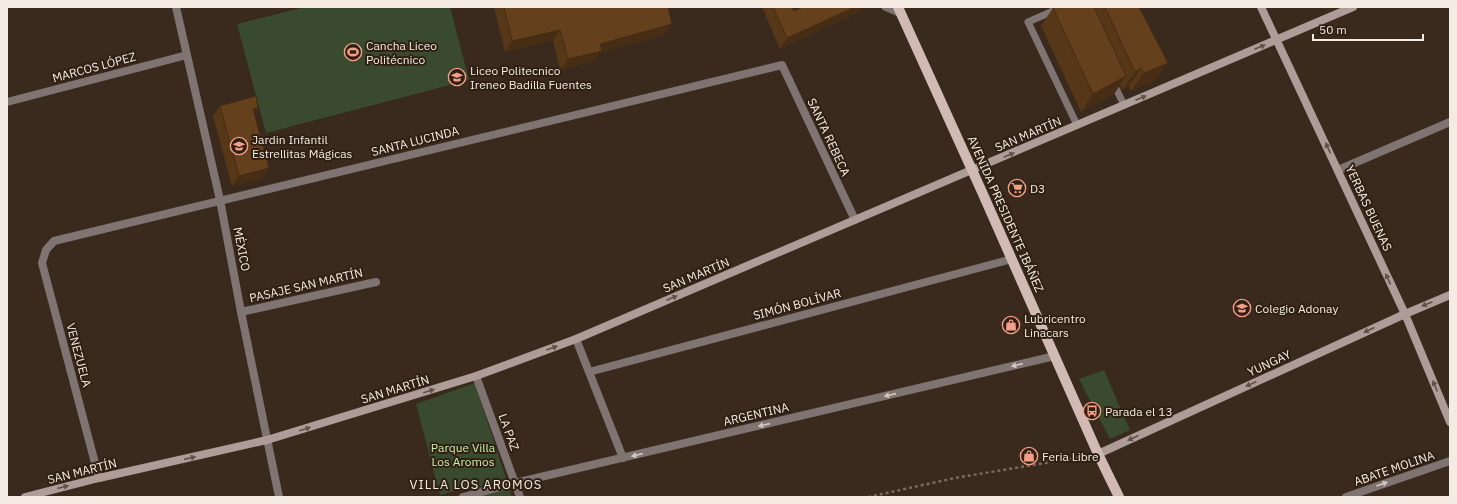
<svg xmlns="http://www.w3.org/2000/svg" width="1457" height="504" font-family="'IBM Plex Sans',sans-serif">
<style>
.green{fill:#394a2f}
.lines{fill:none;stroke-linecap:round;stroke-linejoin:round}
.path{stroke:#786a5f;stroke-width:2.5;stroke-dasharray:3 3;stroke-linecap:butt}
.lane{stroke:#7f7471;stroke-width:7}
.street{stroke:#7f7471;stroke-width:8}
.secondary{stroke:#ad9c97;stroke-width:8}
.primary{stroke:#d1bab4;stroke-width:10}
.wall{fill:#563718}
.shaded-wall{fill:#462d14}
.building{fill:#64401c;stroke:#462d14}
.oneway{fill:#615248}
.oneway2{fill:#d2c7c0}
.labels{text-anchor:middle;dominant-baseline:central;stroke-width:4;stroke-linejoin:round;paint-order:stroke}
.poi-label{font-size:12px;fill:#f5ebe2;stroke:#2f2013;text-anchor:start}
.street-label{font-size:12px;fill:#f5ebe2;stroke:#2f2013}
.park-label{font-size:12px;fill:#c6f0ab;stroke:#2f2013}
.neighbourhood-label{font-size:13px;letter-spacing:1px;fill:#f5ebe2;stroke:#2f2013}
</style>
<rect width="100%" height="100%" fill="#392a1d"/>
<path class="green" d="M305,7H450L469,80L266,133L237,24Z
M1104,370L1130,430L1110,439L1079,379Z
M475,383L512,497H475L471,487L440,495L416,404Z"/>
<g class="lines">
<path class="path" d="M868,497L955,478L1086,456"/>
<path class="lane" d="M885,7L901,14
M1062,7L1028,22L1077,125
M1113,82L1124,105"/>
<path class="street" d="M176,7L220,200L241,312L279,497
M7,102L187,55
M1338,170L1450,122
M241,312L376,282
M576,339L623,458
M589,372L1012,259
M476,376L520,497
M99,478L42,263L46,250L54,241L782,65L855,220
M463,497L515,483L1055,356
M1346,497L1450,461"/>
<path class="secondary" d="M1261,7L1405,314L1450,422
M1098,454L1405,314L1450,295
M25,497L99,478L267,440L476,376L576,339L1353,7"/>
<path class="primary" d="M898,7L982,192L1098,454L1119,497"/>
</g>
<path class="wall" d="M494,7H672L668,8L665,35L601,52L594,61L560,70L553,40L505,52Z
M762,7H792L794,11L802,7H862L859,12L780,49Z
M1056,7H1139L1155,81L1131,91L1129,86L1122,90L1120,85L1114,94L1081,112L1041,26L1053,8Z
M220,106L258,108L254,113L262,178L232,186L213,116Z"/>
<path class="shaded-wall" d="M855,7H862L859,12L780,49L787,38Z
M672,24L665,35L601,52L594,61L560,70L568,59L600,44Z
M560,30L553,40L505,52L512,41Z
M1168,63L1155,81L1131,91L1144,73Z
M1141,68L1129,86L1122,90L1135,72Z
M1126,76L1114,94L1081,112L1093,94Z
M258,108L251,118L253,109Z
M269,168L262,178L232,186L239,176Z"/>
<path class="building" d="M504,7H668L672,24L600,44L602,51L568,59L560,30L512,41Z
M773,7H792L794,11L802,7H855L787,38Z
M1056,7H1094L1126,76L1093,94L1053,8Z
M1105,7H1139L1168,63L1144,73L1141,68L1135,72Z
M256,96L258,108L253,109L269,168L239,176L220,106Z"/>
<defs><path id="oneway-solid" d="M-6-.8H1V-3.2L6.5 0L1 3.2V.8H-6Z"/></defs>
<g class="oneway">
<use href="#oneway-solid" transform="translate(1260 47) rotate(-23)"/>
<use href="#oneway-solid" transform="translate(1141 98) rotate(-23)"/>
<use href="#oneway-solid" transform="translate(1328 148) rotate(-115)"/>
<use href="#oneway-solid" transform="translate(1009 155) rotate(-23)"/>
<use href="#oneway-solid" transform="translate(1388 279) rotate(-115)"/>
<use href="#oneway-solid" transform="translate(672 298) rotate(-23)"/>
<use href="#oneway-solid" transform="translate(1427 304) rotate(157)"/>
<use href="#oneway-solid" transform="translate(1369 330) rotate(155)"/>
<use href="#oneway-solid" transform="translate(552 348) rotate(-20)"/>
<use href="#oneway-solid" transform="translate(1251 384) rotate(155)"/>
<use href="#oneway-solid" transform="translate(1435 386) rotate(-113)"/>
<use href="#oneway-solid" transform="translate(429 391) rotate(-17)"/>
<use href="#oneway-solid" transform="translate(305 429) rotate(-17)"/>
<use href="#oneway-solid" transform="translate(1133 438) rotate(155)"/>
<use href="#oneway-solid" transform="translate(190 458) rotate(-13)"/>
<use href="#oneway-solid" transform="translate(63 487) rotate(-14)"/>
</g>
<g class="oneway2">
<use href="#oneway-solid" transform="translate(1017 365) rotate(167)"/>
<use href="#oneway-solid" transform="translate(890 395) rotate(167)"/>
<use href="#oneway-solid" transform="translate(764 425) rotate(167)"/>
<use href="#oneway-solid" transform="translate(637 455) rotate(167)"/>
<use href="#oneway-solid" transform="translate(1382 484) rotate(-19)"/>
</g>
<defs>
<symbol id="stadium-ring" viewBox="-11 -11 22 22"><circle r="9.5" fill="#2f2013" stroke="#f49e88" stroke-width="1.5"/><path d="M0-5a6.5 5 0 1 0 0 10a6.5 5 0 1 0 0-10ZM-3.5-1.8h7v3.6h-7Z" fill="#f49e88"/></symbol>
<symbol id="school-ring" viewBox="-11 -11 22 22"><circle r="9.5" fill="#2f2013" stroke="#f49e88" stroke-width="1.5"/><path d="M0-5L7-2L0 1L-7-2ZM-4 1L0 2.5L4 1V4Q0 6-4 4Z" fill="#f49e88"/></symbol>
<symbol id="supermarket-ring" viewBox="-11 -11 22 22"><circle r="9.5" fill="#2f2013" stroke="#f49e88" stroke-width="1.5"/><path d="M-6-5.5h2.5l.6 2H6L4.5 2H-2.5L-4.4-4H-6ZM-1.5 3.2a1.3 1.3 0 1 0 .1 0ZM3 3.2a1.3 1.3 0 1 0 .1 0Z" fill="#f49e88"/></symbol>
<symbol id="shop-ring" viewBox="-11 -11 22 22"><circle r="9.5" fill="#2f2013" stroke="#f49e88" stroke-width="1.5"/><path d="M-5-2.5h2.3a2.7 3.5 0 0 1 5.4 0H5L5.5 6h-11ZM-1.5-2.5h3a1.5 2.3 0 0 0-3 0Z" fill="#f49e88"/></symbol>
<symbol id="bus-ring" viewBox="-11 -11 22 22"><circle r="9.5" fill="#2f2013" stroke="#f49e88" stroke-width="1.5"/><path d="M-5-6H5V4H4V6H2V4H-2V6H-4V4H-5ZM-3.5-4V0h7V-4ZM-3.5 1.2v1.5H-2V1.2ZM2 1.2v1.5H3.5V1.2Z" fill="#f49e88"/></symbol>
</defs>
<g fill-rule="evenodd">
<use href="#stadium-ring" x="343" y="42" width="20" height="20"/>
<use href="#school-ring" x="447" y="67" width="20" height="20"/>
<use href="#school-ring" x="229" y="136" width="20" height="20"/>
<use href="#supermarket-ring" x="1007" y="178" width="20" height="20"/>
<use href="#school-ring" x="1232" y="298" width="20" height="20"/>
<use href="#shop-ring" x="1001" y="315" width="20" height="20"/>
<use href="#bus-ring" x="1082" y="401" width="20" height="20"/>
<use href="#shop-ring" x="1019" y="446" width="20" height="20"/>
</g>
<g class="labels">
<g class="poi-label">
<text x="366" y="45">Cancha Liceo<tspan x="366" dy="14">Politécnico</tspan></text>
<text x="470" y="70">Liceo Politecnico<tspan x="470" dy="14">Ireneo Badilla Fuentes</tspan></text>
<text x="252" y="139">Jardin Infantil<tspan x="252" dy="14">Estrellitas Mágicas</tspan></text>
<text x="1030" y="188">D3</text>
<text x="1255" y="308">Colegio Adonay</text>
<text x="1024" y="318">Lubricentro<tspan x="1024" dy="14">Linacars</tspan></text>
<text x="1105" y="411">Parada el 13</text>
<text x="1042" y="456">Feria Libre</text>
</g>
<g class="street-label">
<text transform="translate(94 67) rotate(-15)">MARCOS LÓPEZ</text>
<text transform="translate(1028 134) rotate(-23)">SAN MARTÍN</text>
<text transform="translate(829 137) rotate(65)">SANTA REBECA</text>
<text transform="translate(415 141) rotate(-14)">SANTA LUCINDA</text>
<text transform="translate(1369 208) rotate(65)">YERBAS BUENAS</text>
<text transform="translate(1006 214) rotate(66)">AVENIDA PRESIDENTE IBÁÑEZ</text>
<text transform="translate(242 249) rotate(79)">MÉXICO</text>
<text transform="translate(696 275) rotate(-23)">SAN MARTÍN</text>
<text transform="translate(306 285) rotate(-13)">PASAJE SAN MARTÍN</text>
<text transform="translate(797 304) rotate(-15)">SIMÓN BOLÍVAR</text>
<text transform="translate(79 355) rotate(75)">VENEZUELA</text>
<text transform="translate(1269 363) rotate(-25)">YUNGAY</text>
<text transform="translate(395 389) rotate(-17)">SAN MARTÍN</text>
<text transform="translate(756 414) rotate(-13)">ARGENTINA</text>
<text transform="translate(509 432) rotate(70)">LA PAZ</text>
<text transform="translate(1394 468) rotate(-19)">ABATE MOLINA</text>
<text transform="translate(82 471) rotate(-14)">SAN MARTÍN</text>
</g>
<g class="park-label">
<text x="463" y="447">Parque Villa<tspan x="463" dy="14">Los Aromos</tspan></text>
</g>
<g class="neighbourhood-label">
<text x="476" y="484">VILLA LOS AROMOS</text>
</g>
</g>
<rect width="1457" height="504" fill="none" stroke="#f5ebe2" stroke-width="16"/>
<path d="M1313 34v6h110v-6" fill="none" stroke="#f5ebe2" stroke-width="2"/>
<text x="1319" y="34" font-size="12" fill="#f5ebe2" stroke="#2f2013" stroke-width="3" paint-order="stroke">50 m</text>
</svg>
